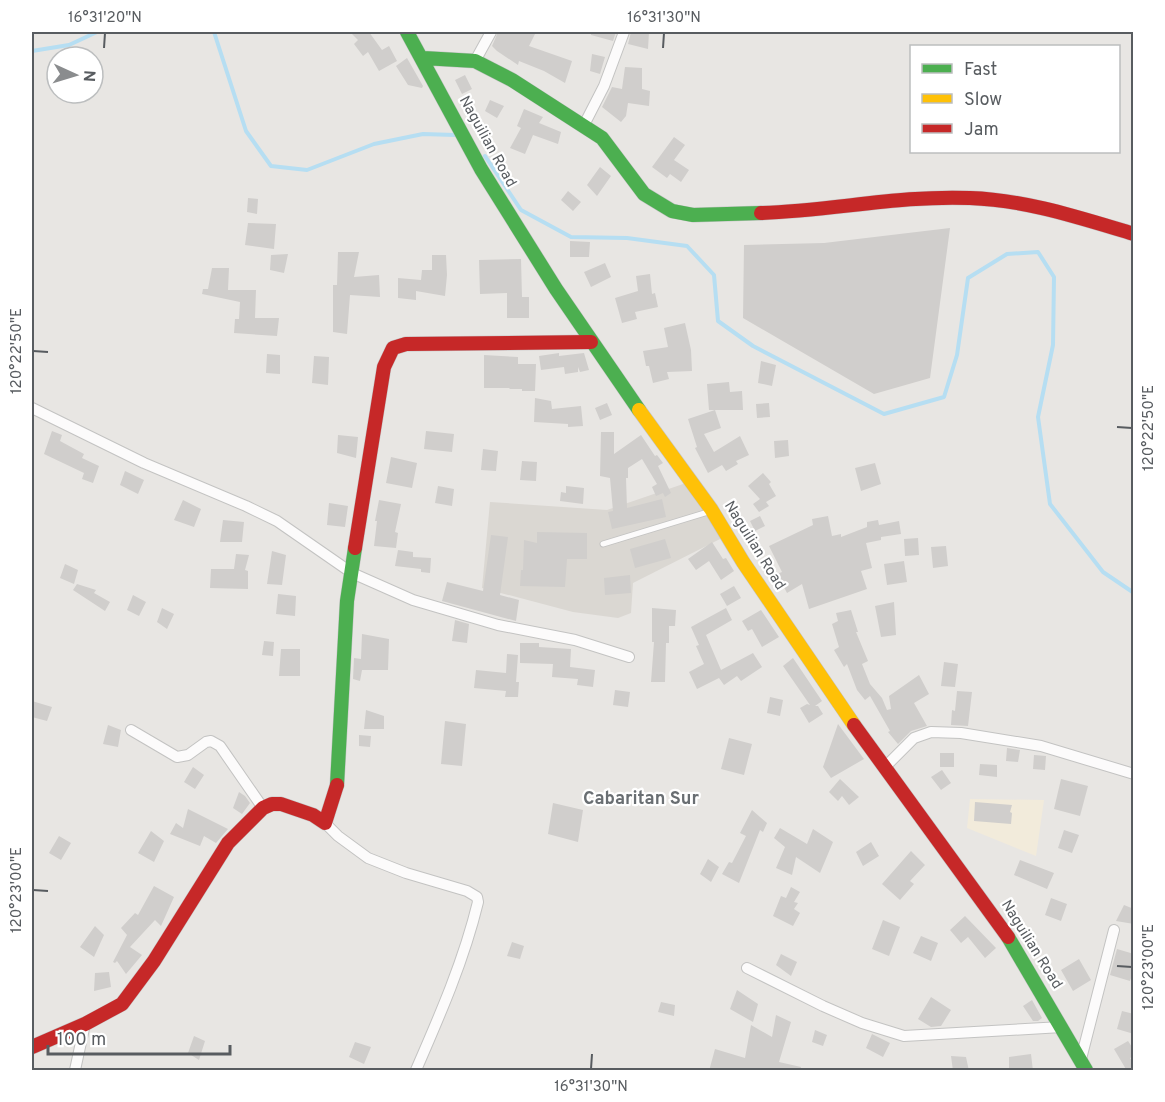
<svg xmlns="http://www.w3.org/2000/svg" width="1165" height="1102" font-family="Overpass,sans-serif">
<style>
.commercial{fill:#f2ebdb}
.education{fill:#dad7d2}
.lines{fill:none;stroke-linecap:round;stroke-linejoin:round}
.stream{stroke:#b6def2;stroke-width:4}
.building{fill:#d0cecc}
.lane-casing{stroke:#c3c3c2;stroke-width:7}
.street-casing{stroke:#c3c3c2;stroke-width:12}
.fast-casing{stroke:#c4c4c5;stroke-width:15}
.slow-casing{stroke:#c4c4c5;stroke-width:15}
.jam-casing{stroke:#c4c4c5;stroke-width:15}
.lane{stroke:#fcfbfb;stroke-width:5}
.street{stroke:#fcfbfb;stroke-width:10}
.fast{stroke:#4caf50;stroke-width:14}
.slow{stroke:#ffc107;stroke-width:14}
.jam{stroke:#c62828;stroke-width:14}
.ticks{fill:none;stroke:#585c60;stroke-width:2}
.labels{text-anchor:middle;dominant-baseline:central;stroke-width:4.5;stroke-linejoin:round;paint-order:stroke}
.street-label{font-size:15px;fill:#585c60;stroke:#fff}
.quarter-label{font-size:18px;font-weight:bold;fill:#696e72;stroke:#fff}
.neatline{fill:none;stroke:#585c60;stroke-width:2}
.ticks-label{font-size:15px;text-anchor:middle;fill:#585c60}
</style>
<rect width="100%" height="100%" fill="#e8e6e3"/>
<path class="commercial" d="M970,799L1044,800L1036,856L967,828Z"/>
<path class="education" d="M689,482L724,537L633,583L631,613L618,618L573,612L482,588L490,502L607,510Z"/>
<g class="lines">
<path class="stream" d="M214,32L246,131L271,166L307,170L374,144L423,134L455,135
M32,51L69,45L97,32
M485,156L521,210L571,237L627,238L687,246L714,275L718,321L753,346L884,414L944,397L957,355L968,278L1007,254L1038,252L1054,277L1053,345L1038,417L1050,504L1103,572L1134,593"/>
</g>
<path class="building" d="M350,32H369L382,50L389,46L397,61L379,71L368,52L363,56L354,44L358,40Z
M498,32H536L529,46L572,61L565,83L544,71L519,61L518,65L497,51L492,46Z
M591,32H616L613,41L591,35Z
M631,32H649L648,49L628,44Z
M592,54L605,57L600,74L590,71Z
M407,58L423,86L422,88L408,85L396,66Z
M625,67L642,68V89L650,91L649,106L628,103L626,116L621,122L602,107L612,87L622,89Z
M465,75L472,89L462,94L455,80Z
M490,100L504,106L497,118L485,111Z
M524,109L543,117L539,123L561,132L558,144L533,135L525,154L510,148L521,128L517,126Z
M674,137L685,145L674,160L689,170L681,182L670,174L667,178L652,167Z
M600,167L611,176L597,196L587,185Z
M568,191L581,202L573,211L561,200Z
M248,198L258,199L257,214L247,212Z
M248,223L276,224L274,249L245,245Z
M950,228L930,378L874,394L743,318L744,245L824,243Z
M570,241L590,242L589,257H570Z
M338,252H359L354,277L379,275L380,297L350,295L347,334L333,332V285H337Z
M288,254L284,273L270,270L271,255Z
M432,255H446L447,275L445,296L416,291V300L398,298V278L421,280L422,270H432Z
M521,259L522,297H529V318H507V293L480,294L479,260Z
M605,263L611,277L591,287L584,272Z
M212,268H229L228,290H256L255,318H279L277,336L234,333L235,319H239L240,302L202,294L203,289H208Z
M650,274L652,294L655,293L658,307L635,312L637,319L622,323L615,298L638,291L636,276Z
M685,323L691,350L692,371L667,372L669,379L653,383L649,366H646L643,351L668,347L664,328Z
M559,353V356L584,353L589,370L580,372L578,367V372L565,374L564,367L541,370L539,356Z
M267,354L280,355V374L266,373Z
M484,355L518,357V364H536L535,391H522V389H510L509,388H484Z
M314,356L329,357L328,385L312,383Z
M761,361L776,365L772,386L758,383Z
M729,382L730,392L742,391L743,410H709L707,384Z
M535,398L551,401L552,409L581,406L583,426L568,427V424L534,422Z
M607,403L612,415L600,420L595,408Z
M769,403L770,417L757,418L756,404Z
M715,410L721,428L704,434L714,452L740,436L749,455L736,461L738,464L726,471L722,465L708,473L695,448L697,447L688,419Z
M52,431L62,435L60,441L84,454L82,458L99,466L93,483L82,479L84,473L44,454Z
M426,431L454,434L452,452L424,449Z
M601,432H614V454L641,435L655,456L657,455L663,463L658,466L671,493L665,497L663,493L656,496L652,487L657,484L642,459L628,468V478H626L627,508L662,499L666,517L612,529L608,512L613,511L610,478L600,476Z
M338,435L358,437L356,458L337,453Z
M788,440L789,456L775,458L774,441Z
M483,449L498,451L496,471L481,470Z
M391,457L417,463L412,488L386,483Z
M522,461L537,462L536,481L520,480Z
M875,463L881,484L861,491L855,468Z
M125,471L144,480L138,494L120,485Z
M763,473L771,482L769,484L776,496L766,502L769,506L759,512L753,504L760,499L748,486Z
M438,486L454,489L452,506L435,503Z
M566,486L584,488L583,504L560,501L561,492L566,493Z
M183,500L201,509L194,527L174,520Z
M379,500L401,504L395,532L398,533L396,548L374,546L377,521H375Z
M329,503L348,506L345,527L327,525Z
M760,516L765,526L755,531L750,521Z
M828,516L832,536L841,534V537L867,527V522L878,520L879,525L899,521L901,534L881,537V540L866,543L872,568L861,571L867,589L809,609L802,584L787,593L777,574L782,572L769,546L813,525L812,519Z
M223,520L244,522L242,542H220Z
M537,532L587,533V559H567L565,587L520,586L521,570H523L524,540L537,543Z
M491,535L508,537L500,595L519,600L516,621L442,601L447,582L483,591Z
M918,538L919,555L905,556L904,539Z
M665,539L671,558L635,568L630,549Z
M712,542L723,559L726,558L734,571L721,580L709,561L696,570L688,559Z
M946,546L948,566L933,568L931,547Z
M398,550L413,552V557L431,558L430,573L421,572V569L395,566Z
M272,551L286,555L282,585L267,584Z
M236,554L249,555L245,570L248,571V589L210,588L211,569H234Z
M904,561L907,582L887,585L884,564Z
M65,564L78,570L74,584L60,578Z
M630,575L631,593L605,595L604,578Z
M77,584L96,590L94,593L110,602L105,611L73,590Z
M734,586L741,598L727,606L720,594Z
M278,594L296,596L295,616L276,614Z
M133,595L146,602L139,616L127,610Z
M894,602L896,635L881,637L875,606Z
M162,608L174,614L167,629L157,622Z
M652,608L676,610L675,626H669V643H666L665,682H651L654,642H652Z
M726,608L732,620L706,635L721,670L753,653L762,667L741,681L737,676L724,685L719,678L697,689L689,672L704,664L696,646L699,645L691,627Z
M761,610L779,637L762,647L752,629L748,631L742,621Z
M851,610L858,632H856L868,661L862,664L870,684L882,698L887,710L891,709L889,696L919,675L929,694L914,703L927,726L911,731L898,744L888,732L890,731L870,696L865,700L857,690L847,664L844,667L834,650L839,647L832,624L838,621L836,613Z
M455,620L469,624L467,643L452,641Z
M362,634L389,639L388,670H362L360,681L353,679L354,658L361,659Z
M264,641L274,642L273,656L262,655Z
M520,643H539V647L571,649L570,667L595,670L593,687L577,685L578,679L552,677L553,664L520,663Z
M281,649H300V676H279Z
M507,654L518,655L516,682H519L518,697H505L506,691L474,688L476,670L506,673Z
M793,658L822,701L815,706H818L823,714L809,723L800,708L807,704L810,705L783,666Z
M944,662L958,664L955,687L941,686Z
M615,690L630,692L628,707L613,705Z
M957,691L972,692L968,726L951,725L952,710L955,711Z
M770,697L783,700L780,716L767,713Z
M32,701L52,707L47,721L32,717Z
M366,710L384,716V729H364Z
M445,721L466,724L462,766L441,764Z
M838,724L864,759L831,778L823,767Z
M108,725L121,730L118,747L103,744Z
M359,735L371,736L370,747L359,746Z
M729,738L752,744L744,775L721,769Z
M1007,748L1020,750L1018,762L1006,761Z
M940,753H954V767H940Z
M1034,755L1046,756L1045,770L1033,769Z
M980,764L997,765V777L979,775Z
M193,767L204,775L195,789L184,782Z
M942,770L951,783L941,790L931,777Z
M840,779L859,797L849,805L842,796L838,801L829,792Z
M1061,779L1088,786L1080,816L1054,809Z
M239,792L245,796L250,803L242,814L233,808Z
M975,802L1012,805L1010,812L1012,813L1011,824L974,821Z
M553,803L583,810L578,842L548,834Z
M188,809L228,829L216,843L204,836L200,846L170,834L176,823L183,828Z
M752,810L767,823L763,832L760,830L739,883L722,874L729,862L732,863L746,836L740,833Z
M780,828L807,844L813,829L833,842L820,873L796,857L792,875L776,868L785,847L774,838Z
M1064,830L1079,835L1072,853L1058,848Z
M151,831L164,841L154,862L138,853Z
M59,836L71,843L61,860L49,853Z
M871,842L879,856L863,866L856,852Z
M911,851L925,865L910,881L914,884L900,900L882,884Z
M708,859L719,867L711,882L700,874Z
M1020,860L1054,873L1047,889L1014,875Z
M154,886L174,897L161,926L155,920L130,947L142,955L126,974L117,961L115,963L113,962L127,935L121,928L135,913L138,915Z
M791,887L800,892L794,902L798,903L794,909L800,913L793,926L773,916L781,896L786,898Z
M1051,898L1067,904L1061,921L1045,915Z
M1124,905L1134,909V924L1116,921Z
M965,916L996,948L985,958L968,937L961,943L950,930Z
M883,920L900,927L889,956L872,949Z
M95,926L104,935L94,957L80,947Z
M921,936L938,943L931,961L913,953Z
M512,942L524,946L520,959L507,956Z
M1117,949L1134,954V970L1130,981L1110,975Z
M781,954L797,962L791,976L776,965Z
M1079,959L1091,980L1073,991L1061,970Z
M109,972L111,987L94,991L95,973Z
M737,990L758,1004L753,1022L730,1009Z
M931,997L951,1010L941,1026L931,1027L918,1019Z
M1032,1000L1042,1018L1038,1021H1033L1023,1006Z
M661,1002L675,1005L674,1016L658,1012Z
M1122,1011L1134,1014V1034L1117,1029Z
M776,1015L791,1022L779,1062L801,1067L800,1071H770L759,1068V1071H709L715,1049L745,1058L751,1025L772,1037Z
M815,1030L827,1035L823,1046L812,1042Z
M872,1034L890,1043L883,1057L866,1048Z
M194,1036L205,1041L199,1060L188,1053Z
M1128,1041L1134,1050V1056L1130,1058L1134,1065V1071H1127L1114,1049Z
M355,1042L371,1047L364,1064L349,1057Z
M1031,1054L1033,1071H1009V1057Z
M951,1056L966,1057L969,1071H953Z"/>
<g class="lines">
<defs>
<path id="lane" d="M603,544L708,512"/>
<path id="street" d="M475,61L491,32
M584,125L604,86L624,32
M32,408L144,463L246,506L277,521L352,573L413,600L498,625L575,640L629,657
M131,730L177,757L188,755L206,742L211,741L220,746L263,808
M885,767L914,738L931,732L961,733L1041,746L1134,774
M325,823L338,836L368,858L406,873L467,891L477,897L478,902C464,960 440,1015 416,1070
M747,968L823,1006L862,1023L904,1036L1062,1027
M1081,1059L1114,930
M75,1070L85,1024"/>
<path id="fast" d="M407,32L481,169L556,289L639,410
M423,58L475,61L512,80L602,138L644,194L672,211L693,215L761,213
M337,785L347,601L355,548
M1008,937L1086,1070"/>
<path id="slow" d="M639,410L711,509L743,562L854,725"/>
<path id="jam" d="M761,213C831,211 900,195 970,198C1027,200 1080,218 1134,234
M355,548L384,367L393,348L406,344L591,342
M854,725L1008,937
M32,1047L85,1024L122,1004L154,961L228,843L263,808L272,804H281L313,815L325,823L337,785"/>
</defs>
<use href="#lane" class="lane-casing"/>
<use href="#street" class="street-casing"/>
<use href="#fast" class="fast-casing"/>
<use href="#slow" class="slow-casing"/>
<use href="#jam" class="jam-casing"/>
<use href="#lane" class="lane"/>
<use href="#street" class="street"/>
<use href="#fast" class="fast"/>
<use href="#slow" class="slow"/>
<use href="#jam" class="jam"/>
</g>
<path class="ticks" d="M104,48L105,33M663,48L664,33M33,351L48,352M1117,427L1132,428M33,890L48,891M1117,966L1132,967M591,1069L592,1054"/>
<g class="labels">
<g class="street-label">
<text transform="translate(487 142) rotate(61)">Naguilian Road</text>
<text transform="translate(754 546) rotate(58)">Naguilian Road</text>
<text transform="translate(1031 945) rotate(58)">Naguilian Road</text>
</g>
<g class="quarter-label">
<text x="641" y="799">Cabaritan Sur</text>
</g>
</g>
<rect width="1165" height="1102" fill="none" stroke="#ffffff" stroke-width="66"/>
<rect x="910" y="45" width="210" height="108" fill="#ffffff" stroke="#bcbebf" stroke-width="1.5"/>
<rect x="922" y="64" width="30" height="9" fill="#4caf50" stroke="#bcbebf" stroke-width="1.5"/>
<text x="964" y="75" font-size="18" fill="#585c60">Fast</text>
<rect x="922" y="94" width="30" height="9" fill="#ffc107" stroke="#bcbebf" stroke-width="1.5"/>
<text x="964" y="105" font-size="18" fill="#585c60">Slow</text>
<rect x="922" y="124" width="30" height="9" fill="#c62828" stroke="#bcbebf" stroke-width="1.5"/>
<text x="964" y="135" font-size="18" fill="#585c60">Jam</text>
<g transform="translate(75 75) rotate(94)"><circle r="28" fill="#ffffff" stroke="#bcbebf" stroke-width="1.5"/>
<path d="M0-4.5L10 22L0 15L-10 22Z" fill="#8a8c8e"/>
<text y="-9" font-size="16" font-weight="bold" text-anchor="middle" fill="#585c60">N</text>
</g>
<path d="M48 1045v9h182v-9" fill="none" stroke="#585c60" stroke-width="3"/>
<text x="57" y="1045" font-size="18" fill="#585c60" stroke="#ffffff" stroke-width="4.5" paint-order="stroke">100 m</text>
<rect x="33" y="33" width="1099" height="1036" class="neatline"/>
<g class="ticks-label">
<text x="105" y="22">16°31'20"N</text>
<text x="664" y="22">16°31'30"N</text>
<text transform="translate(16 351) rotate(-90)" y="5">120°22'50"E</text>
<text transform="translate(1148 428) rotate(-90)" y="5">120°22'50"E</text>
<text transform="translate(16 890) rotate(-90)" y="5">120°23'00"E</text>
<text transform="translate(1148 967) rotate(-90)" y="5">120°23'00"E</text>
<text x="591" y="1091">16°31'30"N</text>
</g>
</svg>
